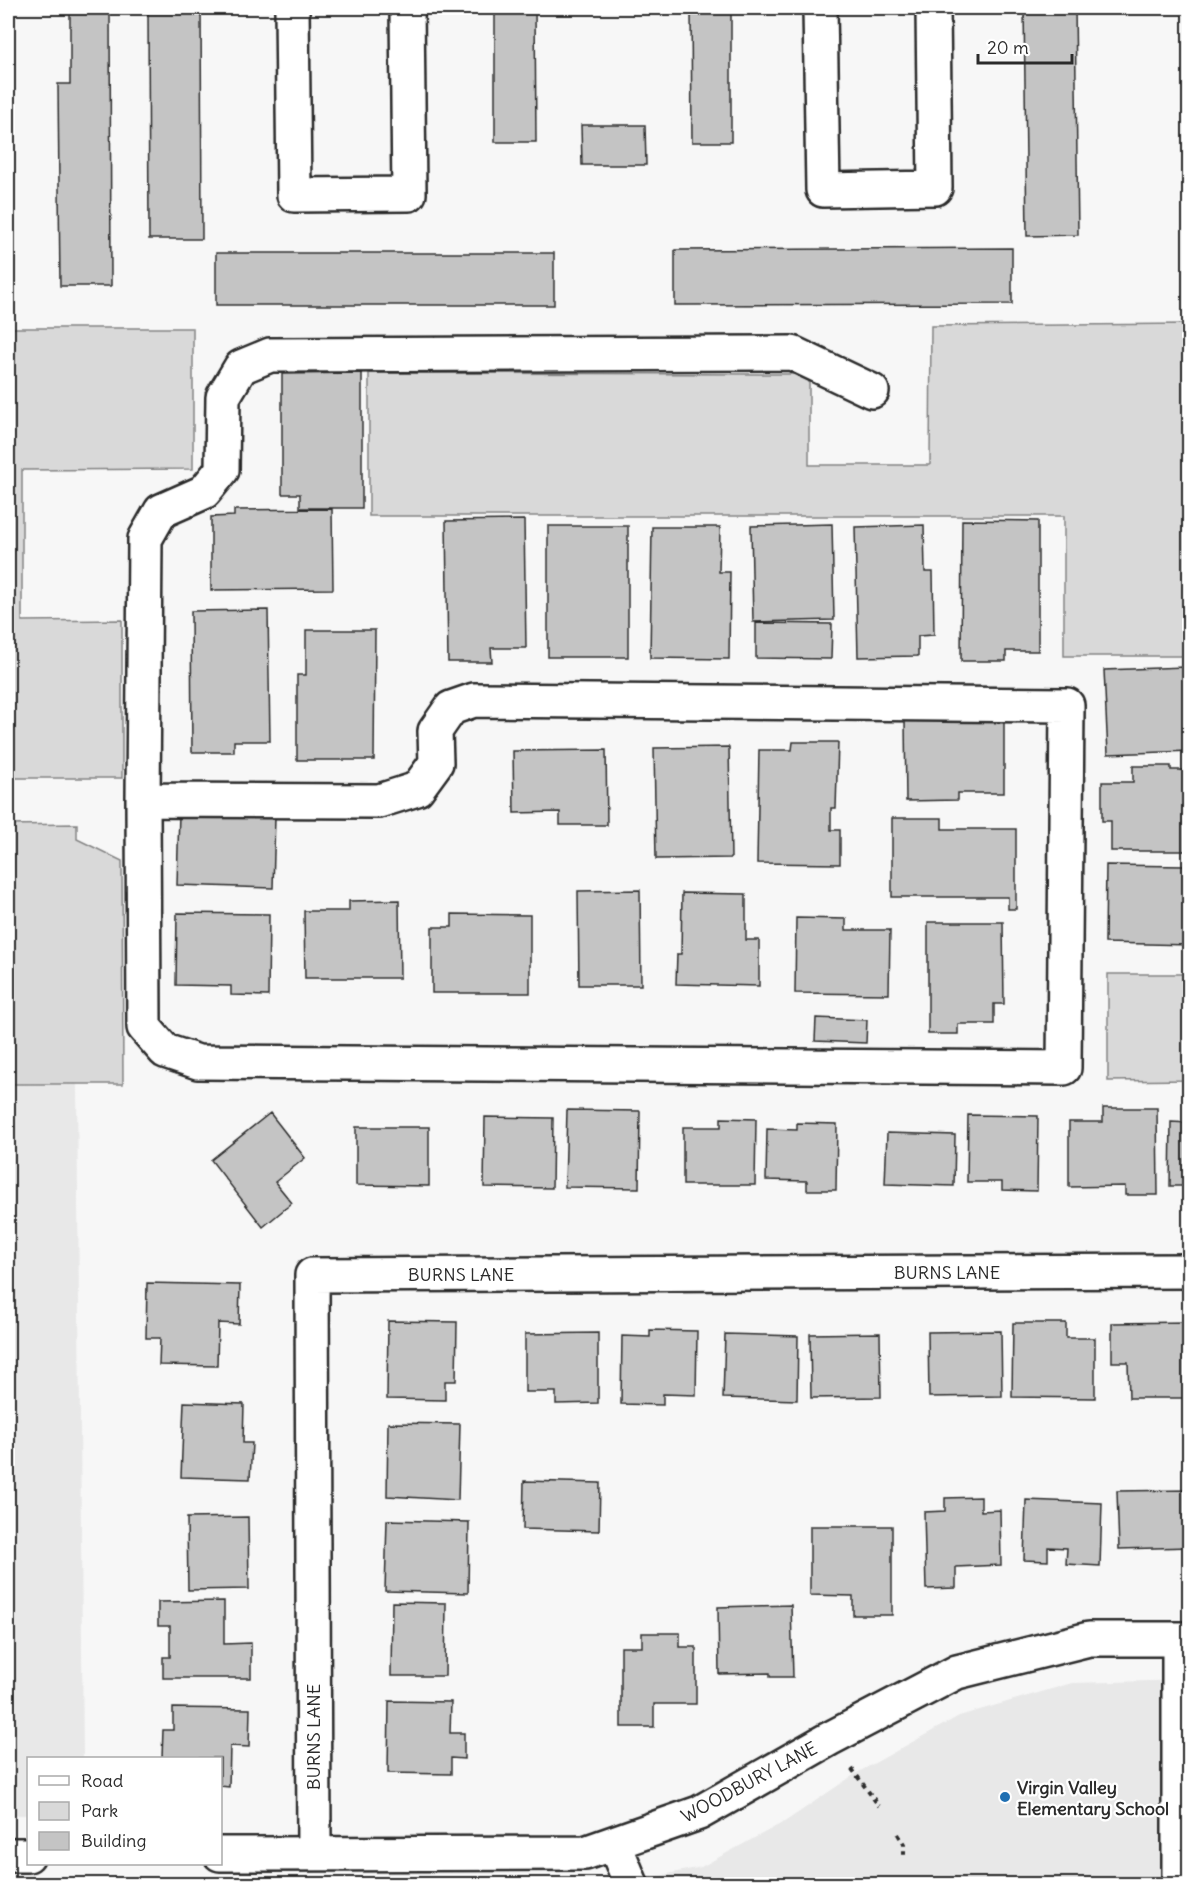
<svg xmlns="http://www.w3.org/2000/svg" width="1197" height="1892" font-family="Delius,sans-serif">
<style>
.built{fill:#e8e8e8}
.green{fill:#d9d9d9;stroke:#828282;stroke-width:1.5}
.building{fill:#c4c4c4;stroke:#2b2b2b;stroke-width:1.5}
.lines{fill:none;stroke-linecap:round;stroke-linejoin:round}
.minor-casing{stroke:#2b2b2b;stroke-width:38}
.path{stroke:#2b2b2b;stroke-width:4;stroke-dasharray:4.5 4.5;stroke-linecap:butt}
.minor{stroke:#fff;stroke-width:33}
.poi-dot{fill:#1f6fb2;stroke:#fff;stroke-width:2}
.labels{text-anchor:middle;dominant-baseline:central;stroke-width:4.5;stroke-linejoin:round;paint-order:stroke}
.street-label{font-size:18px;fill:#2b2b2b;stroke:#fff}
.poi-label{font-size:18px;font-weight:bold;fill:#2b2b2b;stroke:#fff;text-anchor:start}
</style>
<rect width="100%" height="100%" fill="#f7f7f7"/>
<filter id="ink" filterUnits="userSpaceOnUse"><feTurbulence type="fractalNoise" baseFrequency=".0167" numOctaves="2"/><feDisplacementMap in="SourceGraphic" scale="12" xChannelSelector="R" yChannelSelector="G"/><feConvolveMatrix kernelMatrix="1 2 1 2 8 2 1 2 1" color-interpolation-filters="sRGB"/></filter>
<g filter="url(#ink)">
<path class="built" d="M77,1084L83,1758H28V1815H8V1085Z
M1189,1680V1884H621L701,1867L786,1821L855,1774L959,1716L1072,1683Z"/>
<path class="green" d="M1189,324V656H1064V516H369V373L809,374V465H930L931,326Z
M8,328H193V469L22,470V621L122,620V778H8Z
M77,824V839L122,861L123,1084H8V825Z
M1108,974H1189V1080L1108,1081Z"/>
<path class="building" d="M70,8H110L111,286H60L58,84H70Z
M148,8H201L202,239H149Z
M495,8H535L536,142H495Z
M691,8H731V142H692Z
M1024,8H1075L1078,235L1027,236Z
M581,125H645L646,165H582Z
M1012,248V304L675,305V250Z
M216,253H554V305H216Z
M362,373V508H300V494H282V374Z
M332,509L333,589L211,590V517L234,516V510Z
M524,520L526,648H491L492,662H448L446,521Z
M962,520L1038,521V651H1006V661H961Z
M832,524L834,620L753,622L751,526Z
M924,525L925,572H933L934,635L918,636V656L858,657L855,527Z
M548,526H628V657H548Z
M652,527H720L719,572H730L729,659L650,658Z
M268,610L270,741H234V752H192L191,611Z
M756,623L832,624L831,659L756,658Z
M306,630H375L374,760H297V675H306Z
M1185,667V679H1190V751L1108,754L1104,670Z
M1004,718V793H958V800L906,801L905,719Z
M793,742H838L836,808H831V830H840V864L757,863L759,750H792Z
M729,747L731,858L656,859L654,748Z
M606,750L607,825H560V812L514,813L513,751Z
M1133,766H1171V770H1190V851H1111V821H1102V782H1133Z
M179,813L275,817L273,888L177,885Z
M892,818H942V829H1016V909H1008V897H892Z
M1106,865L1185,866V876H1190V945L1105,943Z
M640,890L641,985H579L578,891Z
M682,893L746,894V940H759V986L676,984L677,954H681Z
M399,900L400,978H305L304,911H349V901Z
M177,913L269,914L268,996L231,995V986L176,985Z
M452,914L530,915V993H432V927H452Z
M796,918L846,919V930H890L889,994L795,993Z
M928,922H1003L1004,1004H994V1024H958V1034H928Z
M816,1018L867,1020L866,1043L815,1041Z
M1103,1108H1157L1158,1195H1125V1186L1069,1187V1122H1103Z
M567,1110L640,1111L639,1188L565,1187Z
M270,1113L305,1158L275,1182L292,1203L263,1227L211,1160Z
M968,1115L1038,1116L1037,1191L1002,1190V1182H967Z
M485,1117L553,1118L552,1188L484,1187Z
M721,1118L756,1119L755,1185H683V1127H721Z
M1171,1122L1190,1123V1186H1170Z
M797,1123L837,1124L836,1190H807V1181L766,1180L767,1129L797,1130Z
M356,1127H429V1186L356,1185Z
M887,1133L955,1135L954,1186L885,1184Z
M147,1283L240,1285L239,1324L218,1323L217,1366L159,1365L160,1338H146Z
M388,1321L457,1322L456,1381H445V1400L387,1399Z
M1190,1322V1398H1129L1128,1362H1112V1323Z
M1013,1323H1066V1338H1095V1398L1012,1397Z
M650,1330L697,1331L696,1395L663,1394V1405L621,1404L622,1336L650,1337Z
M1001,1331L1002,1396L929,1397L928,1332Z
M598,1333V1403L556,1404V1392H525V1334Z
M880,1333L881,1397L811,1398L810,1334Z
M725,1334L798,1336L797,1400L723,1398Z
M184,1402L244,1404L243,1443H252L250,1479L181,1477Z
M388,1423L460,1424L458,1500L387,1496Z
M524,1481L600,1483L599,1531L523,1529Z
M1190,1490V1547L1119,1549L1117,1491Z
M981,1497V1511L1000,1510L1001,1565L956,1567V1588L926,1589L924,1512L945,1511V1498Z
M1026,1500L1102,1503L1100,1566L1066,1564L1067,1548L1048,1547V1561L1024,1560Z
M248,1517L249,1589L188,1590L187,1518Z
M387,1520L469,1522L468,1593L385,1591Z
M810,1526H892V1615H853V1596L810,1595Z
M224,1601V1644L251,1643V1678H163V1657H170V1626H158V1602Z
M392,1602L446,1603L445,1676H391Z
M791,1605L793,1677H770V1673L719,1674L718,1607Z
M642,1633H680V1647H696V1704H654V1727H621V1647H642Z
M389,1701L451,1702L450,1733H464V1759L451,1758V1774L388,1773Z
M173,1708L250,1709L249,1747L230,1746L229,1787L220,1786V1758H162L163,1730H173Z"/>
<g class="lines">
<defs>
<path id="minor" d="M292,8L294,195L409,194L407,8
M820,8L823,190L935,188L933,8
M474,700L1067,705L1064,1068L198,1062L165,1051L144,1027L143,800L379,801L417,789L436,763L435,731L451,708Z
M143,800L145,539L161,511L204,492L222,470L223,397L241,367L270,355L792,353L872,391
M614,1843L631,1884
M220,1854L585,1853L699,1813L829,1739L957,1672L1089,1639H1190
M314,1854L312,1275L1190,1271
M8,1855H28
M1179,1884V1639"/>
</defs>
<use href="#minor" class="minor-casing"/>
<path class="path" d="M852,1769L879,1806
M898,1834L904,1844V1857"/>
<use href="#minor" class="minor"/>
</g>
</g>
<circle class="poi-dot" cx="1005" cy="1797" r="6"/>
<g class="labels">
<g class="street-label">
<text x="947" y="1272">BURNS LANE</text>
<text x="461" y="1274">BURNS LANE</text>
<text transform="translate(313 1737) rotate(-90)">BURNS LANE</text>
<text transform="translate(749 1782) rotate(-28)">WOODBURY LANE</text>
</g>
<g class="poi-label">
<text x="1017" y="1787">Virgin Valley<tspan x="1017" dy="21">Elementary School</tspan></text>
</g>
</g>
<rect width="1197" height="1892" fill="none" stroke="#fff" stroke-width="30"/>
<rect x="15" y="15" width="1167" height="1862" fill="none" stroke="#2b2b2b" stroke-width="2" filter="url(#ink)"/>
<rect x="27" y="1757" width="195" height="108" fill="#ffffff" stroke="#aaaaaa" stroke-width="1.5"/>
<rect x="39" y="1776" width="30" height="9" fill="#ffffff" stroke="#aaaaaa" stroke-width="1.5"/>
<text x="81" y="1787" font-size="18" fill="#2b2b2b">Road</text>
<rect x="39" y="1802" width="30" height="18" fill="#d9d9d9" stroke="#aaaaaa" stroke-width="1.5"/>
<text x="81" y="1817" font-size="18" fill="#2b2b2b">Park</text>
<rect x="39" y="1832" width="30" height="18" fill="#c4c4c4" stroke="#aaaaaa" stroke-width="1.5"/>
<text x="81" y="1847" font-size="18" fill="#2b2b2b">Building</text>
<path d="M978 54v9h94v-9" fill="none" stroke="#2b2b2b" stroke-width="3"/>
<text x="987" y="54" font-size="18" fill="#2b2b2b" stroke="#ffffff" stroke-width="4.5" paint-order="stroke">20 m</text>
</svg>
